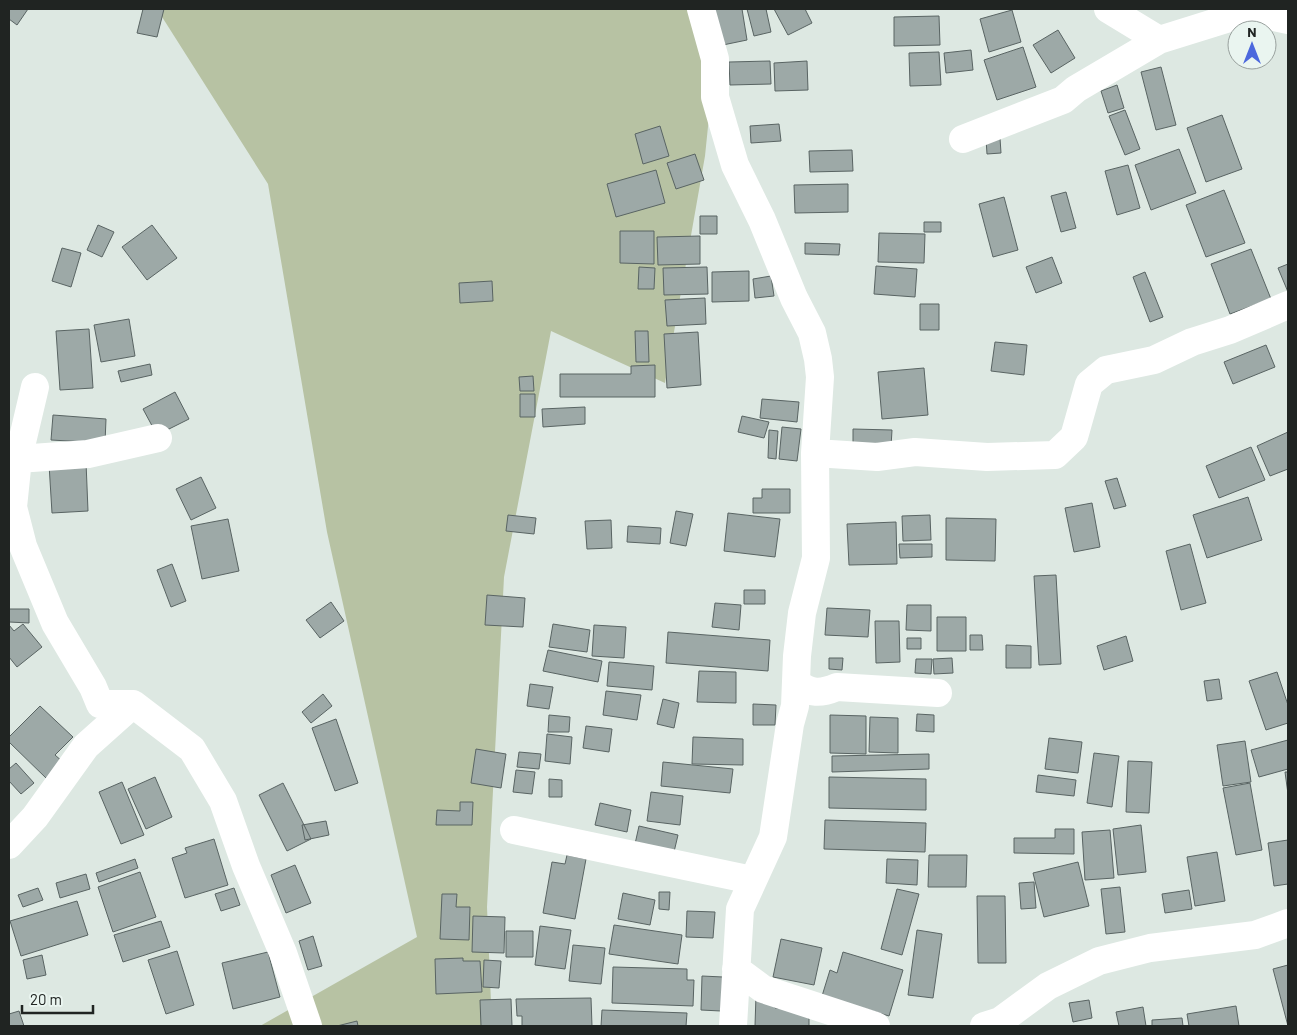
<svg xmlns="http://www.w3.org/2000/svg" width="1297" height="1035" font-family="Barlow,sans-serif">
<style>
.green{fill:#b7c2a3}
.building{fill:#9da9a7;stroke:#596463}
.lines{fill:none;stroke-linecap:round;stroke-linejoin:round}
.minor{stroke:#fff;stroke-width:28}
</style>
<rect width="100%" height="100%" fill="#dde8e2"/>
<path class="green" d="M157,9H720L705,156L665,383L551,331L504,577L487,907L492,1026H260L417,937L327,532L268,184Z"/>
<path class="building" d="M9,9H28L17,25L9,19Z
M143,9H164L157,37L137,33Z
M712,9H742L747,40L718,46Z
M747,9H766L771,32L754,36Z
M774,9H805L812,23L788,35Z
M1012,10L1021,42L989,52L980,19Z
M939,16L940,45L894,46V17Z
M1058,30L1075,58L1051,73L1033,45Z
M1023,47L1036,87L997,100L984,60Z
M971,50L973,70L946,73L944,53Z
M939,52L941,85L910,86L909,53Z
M770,61L771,84L730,85L729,62Z
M807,61L808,90L775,91L774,63Z
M1161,67L1176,125L1156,130L1141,72Z
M1117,85L1124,108L1108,113L1101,91Z
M1125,110L1140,149L1125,155L1109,116Z
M1222,115L1242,169L1206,182L1187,128Z
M779,124L781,141L751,143L750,126Z
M660,126L669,156L643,164L635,134Z
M1000,138L1001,153L987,154L986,139Z
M1179,149L1196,193L1151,210L1135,165Z
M852,150L853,171L810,172L809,151Z
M695,154L704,180L676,189L667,163Z
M1128,165L1140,208L1117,215L1105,171Z
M656,170L665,203L616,217L607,184Z
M848,184V212L795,213L794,185Z
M1224,190L1245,243L1206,257L1186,205Z
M1066,192L1076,228L1061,232L1051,196Z
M1004,197L1018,250L993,257L979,204Z
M700,216H717V234H700Z
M924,222H941V232H924Z
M98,225L114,232L102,257L87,250Z
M152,225L177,258L147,280L122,247Z
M620,231H654V264L620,263Z
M879,233L925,234L924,263L878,262Z
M700,236V264L658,265L657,237Z
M805,243L840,244L839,255L805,254Z
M62,248L81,253L71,287L52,281Z
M1251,249L1271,299L1230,314L1211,264Z
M1052,257L1062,283L1036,293L1026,267Z
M1288,264V292L1278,268Z
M876,266L917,269L915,297L874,294Z
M639,267L655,268L654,289H638Z
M707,267L708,294L664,295L663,268Z
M749,271V301L712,302V272Z
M1145,272L1163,317L1150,322L1133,277Z
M771,276L774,296L755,298L753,279Z
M492,281L493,301L460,303L459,283Z
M705,298L706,324L667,326L665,300Z
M920,304H939V330H920Z
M129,319L135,356L101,362L94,325Z
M89,329L93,388L60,390L56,331Z
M635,331H648L649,362H636Z
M698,332L701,385L667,388L664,334Z
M995,342L1027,345L1024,375L991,371Z
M1266,345L1275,367L1233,384L1224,362Z
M150,364L152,375L121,382L118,371Z
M655,365V397H560V374H631V366Z
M924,368L928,415L882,419L878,372Z
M533,376L534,391H520L519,377Z
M175,392L189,419L157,435L143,409Z
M520,394H535V417H520Z
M762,399L799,402L797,422L760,418Z
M585,407V424L543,427L542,409Z
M53,415L106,419L105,443L51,440Z
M742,416L769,422L764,438L738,432Z
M782,427L801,429L797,461L779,459Z
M853,429L892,430L891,447L853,446Z
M769,430L778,431L776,459L768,458Z
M1288,432V469L1270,476L1257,446Z
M1251,447L1265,480L1219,498L1206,466Z
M86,462L88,511L52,513L49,464Z
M201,477L216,508L191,520L176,489Z
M1117,478L1126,506L1114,509L1105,481Z
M762,489H790V513H753V498H762Z
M1248,497L1262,540L1207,558L1193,515Z
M1092,503L1100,547L1074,552L1065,508Z
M676,511L693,514L686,546L670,543Z
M728,513L780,519L775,557L724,551Z
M508,515L536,518L534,534L506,531Z
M930,515L931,540L903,541L902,516Z
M946,518L996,519L995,561L946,560Z
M228,519L239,571L202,579L191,526Z
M611,520L612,548L587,549L585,521Z
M896,522L897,564L849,565L847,524Z
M628,526L661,528L660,544L627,542Z
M899,544H932V557L900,558Z
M1190,544L1206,603L1181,610L1166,551Z
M172,564L186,601L171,607L157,570Z
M1056,575L1061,664L1039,665L1034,576Z
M744,590H765V604H744Z
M487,595L525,598L523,627L485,625Z
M331,602L344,621L320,638L306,620Z
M715,603L741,605L739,630L712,627Z
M907,605H931V631L906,630Z
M827,608L870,610L868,637L825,635Z
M9,609H29V623L9,622Z
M937,617H966V651H937Z
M875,621H899L900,662L876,663Z
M23,624L42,647L17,667L9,657V625L14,631Z
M553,624L590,630L587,652L549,647Z
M594,625L626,627L624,658L592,656Z
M668,632L770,640L768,671L666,663Z
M970,635H982L983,650H970Z
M1126,636L1133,661L1104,670L1097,646Z
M907,638H921V649H907Z
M1006,645L1031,646V668H1006Z
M548,650L602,661L598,682L543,671Z
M829,658H843L842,670L829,669Z
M952,658L953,673L934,674L933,659Z
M916,659H932L931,674L915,673Z
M609,662L654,666L652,690L607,686Z
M699,671L736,672V703L697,702Z
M1277,672L1288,705V723L1266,730L1249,681Z
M1219,679L1222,699L1207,701L1204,681Z
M530,684L553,687L549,709L527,706Z
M606,691L641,695L637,720L603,715Z
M323,694L332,706L311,723L302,712Z
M663,699L679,703L674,728L657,724Z
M753,704L776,705L775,725H753Z
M40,706L73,737L55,755L63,762L47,779L9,742V737Z
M917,714L934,715V732L916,731Z
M549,715L570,717L569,732H548Z
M830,715L866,716V754L830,753Z
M870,717L898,718V753L869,752Z
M336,719L358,783L335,791L312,728Z
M586,726L612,729L609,752L583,748Z
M547,734L572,737L570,764L545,761Z
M693,737L743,739V765L692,764Z
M1049,738L1082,742L1078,773L1045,769Z
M1288,740V769L1259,777L1251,750Z
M1245,741L1251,782L1223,786L1217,745Z
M476,749L506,754L501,788L471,783Z
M519,752L541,754L539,769L517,767Z
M1094,753L1119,756L1112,807L1087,803Z
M929,754V769L832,772V756Z
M1128,761L1152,762L1149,813L1126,812Z
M663,762L733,769L730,793L661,786Z
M16,763L34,783L21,794L9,781V769Z
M516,770L535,772L532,794L513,792Z
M1285,772H1288V794Z
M1038,775L1076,780L1074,796L1036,792Z
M155,777L172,817L146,829L128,789Z
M829,777L926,779V810L829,808Z
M549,779L562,780V797H549Z
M122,782L144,835L121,844L99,792Z
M283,783L311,839L287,851L259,795Z
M1250,783L1262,850L1236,855L1223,788Z
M651,792L683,796L680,825L647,821Z
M460,802H473L472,825H436L437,810L460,811Z
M600,803L631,810L627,832L595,825Z
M825,820L926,823L925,852L824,849Z
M326,821L329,835L305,840L302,825Z
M1141,825L1146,872L1118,875L1113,829Z
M639,826L678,835L674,852L635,844Z
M1055,829H1074V854L1014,853V838H1055Z
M1110,830L1114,878L1085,880L1082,832Z
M214,839L228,885L185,898L172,858L187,853L185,848Z
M1288,840V884L1274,886L1268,843Z
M1217,852L1225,901L1195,906L1187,857Z
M567,855L586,859L575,919L543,913L552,862L565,864Z
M929,855H967L966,887H928Z
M135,859L138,868L99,882L96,873Z
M887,859L918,860L917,885L886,883Z
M1078,862L1089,906L1044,917L1033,873Z
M295,865L311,903L286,913L271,875Z
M140,872L156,917L113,932L98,887Z
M86,874L90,889L60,898L56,883Z
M1034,882L1036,908L1021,909L1019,883Z
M1120,887L1125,932L1106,934L1101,889Z
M38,888L43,900L23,907L18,895Z
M234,888L240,905L221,911L215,894Z
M897,889L919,894L902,955L881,949Z
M1189,890L1192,909L1165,913L1162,894Z
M659,892H670L669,910L659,909Z
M623,893L655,900L650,925L618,919Z
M442,894H457L456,907H470L469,940L440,939Z
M977,896H1005L1006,963H978Z
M77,901L88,935L21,956L10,921Z
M687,911L715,912L713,938L686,937Z
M473,916L505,917L504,953L472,952Z
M161,921L170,947L123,962L114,935Z
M614,925L682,935L678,964L609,954Z
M540,926L571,930L565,969L535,965Z
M917,930L942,934L933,998L908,995Z
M506,931H533V957H506Z
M313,936L322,966L308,970L299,941Z
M781,939L822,948L814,985L773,977Z
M573,945L605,948L601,984L569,981Z
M177,951L194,1005L166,1014L148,960Z
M268,952L280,997L233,1009L222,963Z
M843,952L903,970L889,1016L822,996L830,970L837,973Z
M42,955L46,975L27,979L23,960Z
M463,958V961H480L482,992L436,994L435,959Z
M484,960L501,961L499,988L483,987Z
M1288,965V1026L1273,969Z
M613,967L687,969V980H694L693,1006L612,1003Z
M702,976L723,977L721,1011L701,1010Z
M756,995H775V1008L809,1009V1026H755Z
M591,998L592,1026H522V1016H517L516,999Z
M511,999L512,1026H481L480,1000Z
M1089,1000L1092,1018L1073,1022L1069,1003Z
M1236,1006L1239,1026H1189L1187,1014Z
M1143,1007L1146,1026H1119L1116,1012Z
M602,1010L687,1013L686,1026H601Z
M19,1011L24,1026H9V1014Z
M1182,1018L1183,1026H1152V1020Z
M357,1021L358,1026H337Z"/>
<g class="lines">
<path class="minor" d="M701,9L715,59V97L735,165L762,220L794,298L812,333L818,359L820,377L815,453L816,558L802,613L797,656L795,706L790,724L773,837L740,909L733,1026
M1108,9L1159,40
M963,139L1063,100L1076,89L1159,40L1249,12L1288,20
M815,453L877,457L915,452L987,457L1055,455L1074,437L1089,384L1106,370L1154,360L1192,342L1230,330L1288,305
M18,459L88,454L158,438
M797,683C811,694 820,694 837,687L938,693
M133,704L192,749L223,801L246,866L283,953L308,1026
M514,830L752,880
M9,845L35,817L86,746L133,704H100L93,687L55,623L23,546L13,507L18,459L35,387
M736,969L763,989L876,1026
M984,1026L1000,1021L1048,986L1099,961L1150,948L1255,935L1288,923"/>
</g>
<rect width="1297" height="1035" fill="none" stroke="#202422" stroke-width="20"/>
<g transform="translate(1252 45)"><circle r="24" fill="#eaf5f0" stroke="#99a19e"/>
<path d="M0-4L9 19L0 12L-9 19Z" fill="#4c68dd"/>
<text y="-8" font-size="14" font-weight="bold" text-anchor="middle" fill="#202422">N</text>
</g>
<path d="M22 1005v8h71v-8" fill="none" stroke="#202422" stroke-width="2.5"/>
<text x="30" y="1005" font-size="15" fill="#202422" stroke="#eaf5f0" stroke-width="4" paint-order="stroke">20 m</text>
</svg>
